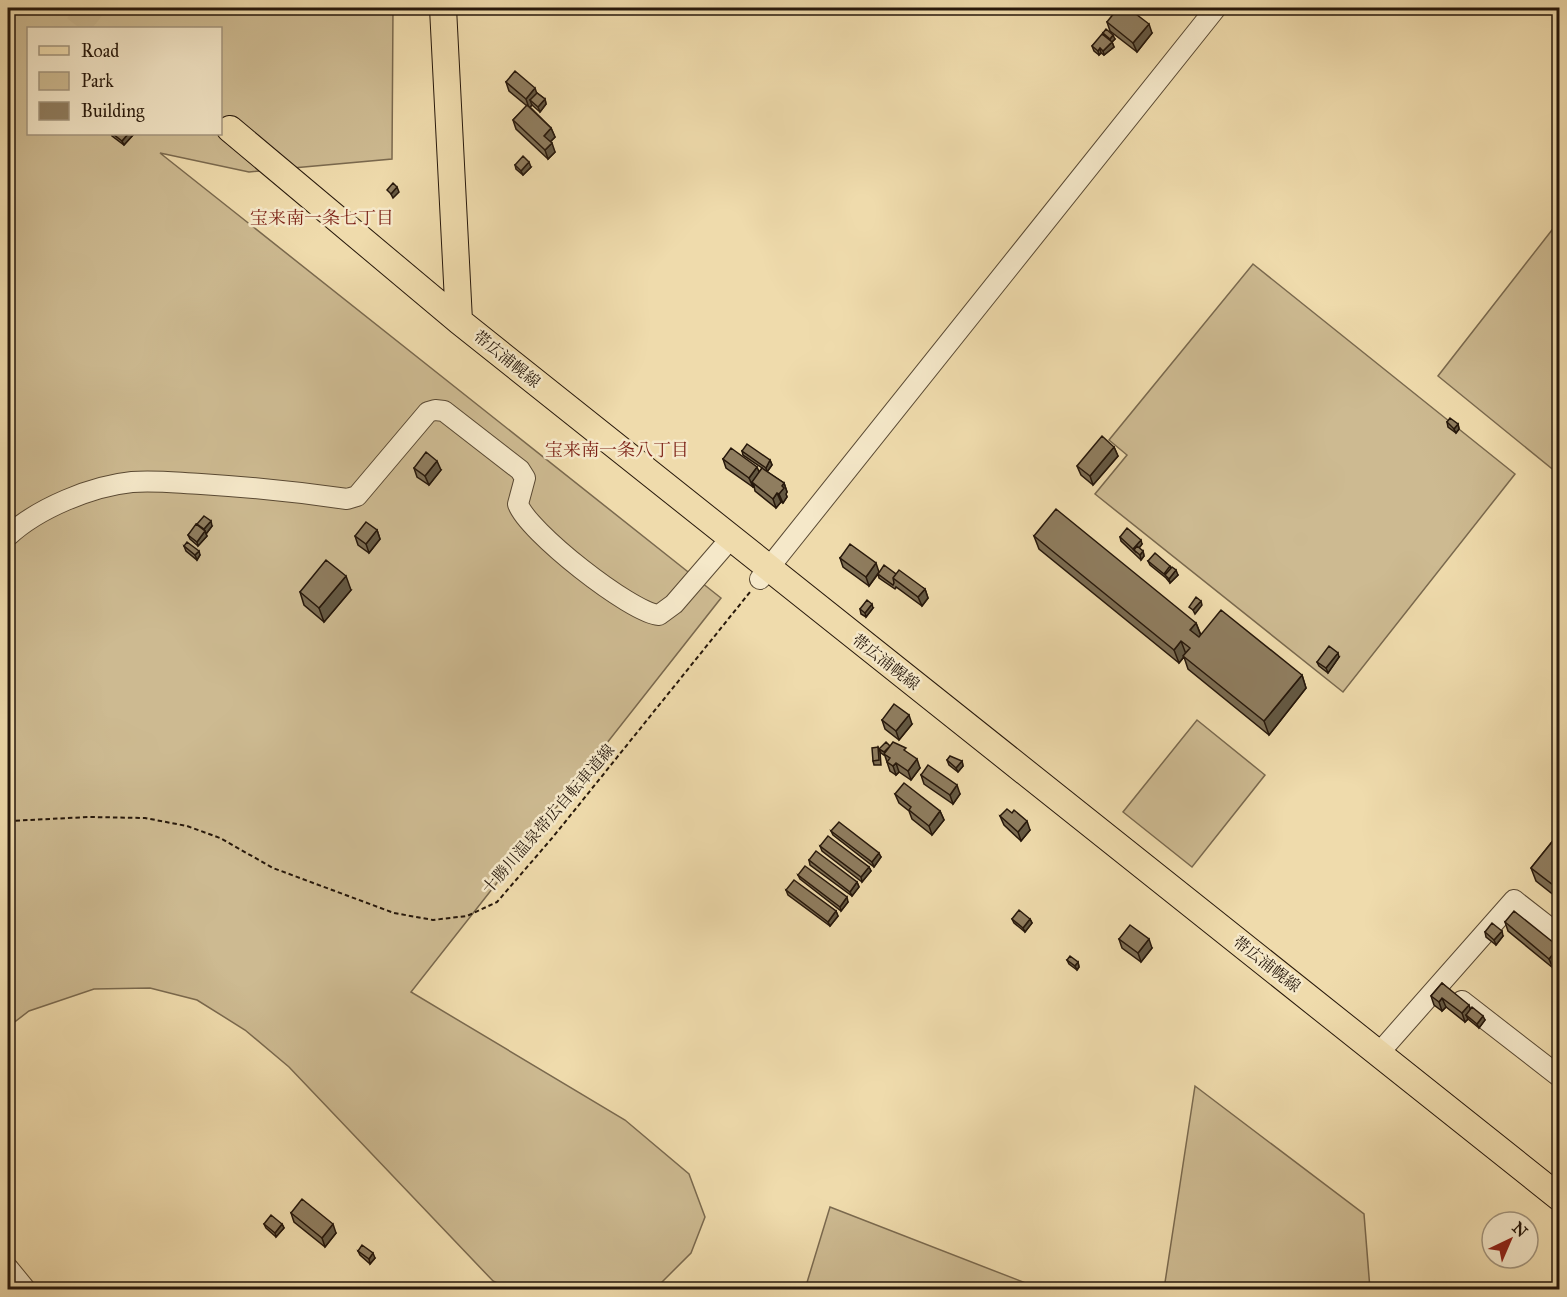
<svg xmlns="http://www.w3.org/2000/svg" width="1567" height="1297" font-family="'IM FELL Great Primer','Noto Serif JP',serif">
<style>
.green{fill:#cdba91;stroke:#7a694e;stroke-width:1.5;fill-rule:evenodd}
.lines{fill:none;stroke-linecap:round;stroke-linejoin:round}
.major-tunnel{stroke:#c7b48c;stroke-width:26;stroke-dasharray:26 13;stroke-linecap:butt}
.minor-casing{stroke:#594933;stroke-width:22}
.major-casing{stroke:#27180b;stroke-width:28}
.path{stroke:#27180b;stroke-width:2;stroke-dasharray:4.5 3;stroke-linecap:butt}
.minor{stroke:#f5e8c9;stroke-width:20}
.major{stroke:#efdbac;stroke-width:26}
.wall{fill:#7b6c52;stroke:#27180b;stroke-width:1.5}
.shaded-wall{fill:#645842;stroke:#27180b;stroke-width:1.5}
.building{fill:#8f7d5f;stroke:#27180b;stroke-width:1.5}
.labels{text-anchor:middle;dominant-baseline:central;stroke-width:5;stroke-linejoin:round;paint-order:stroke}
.street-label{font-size:16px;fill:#27180b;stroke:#f5e8c9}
.neighbourhood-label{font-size:18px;fill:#7a1f14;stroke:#f5e8c9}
</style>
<rect width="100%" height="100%" fill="#efdbac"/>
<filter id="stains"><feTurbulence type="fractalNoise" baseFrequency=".00333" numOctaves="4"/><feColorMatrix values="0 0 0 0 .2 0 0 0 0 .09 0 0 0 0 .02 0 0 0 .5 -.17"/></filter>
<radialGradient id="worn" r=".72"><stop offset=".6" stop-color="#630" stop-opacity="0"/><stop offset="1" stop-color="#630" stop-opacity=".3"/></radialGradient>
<path class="green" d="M8,8H393L392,159L249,172L160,153L721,598L411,992L625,1120L689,1174L705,1217L691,1253L655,1289H509L493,1281L289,1067L245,1030L197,1000L150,988L94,989L29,1011L8,1027ZM28,28H220V134H28Z
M1559,221L1560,468L1556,472L1438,376Z
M1253,264L1515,474L1343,692L1095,494L1127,455L1109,440Z
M1197,720L1265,775L1192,867L1123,812Z
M1195,1086L1364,1214L1370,1289H1164Z
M830,1207L1041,1289H805Z"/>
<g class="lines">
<path class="major-tunnel" d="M75,8L101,28"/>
<defs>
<path id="minor" d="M8,536C38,508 92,486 132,482C155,480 178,483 201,484C250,487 298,492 347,499L357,496L428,412L435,410L444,411L520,470L525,478L518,504C527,531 631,613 659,615L674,604L731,538
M760,579L1216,8
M1462,1001L1560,1077
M1379,1053L1514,900L1560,936
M8,1268L26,1290"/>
<path id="major" d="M443,8L459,321
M230,129L459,321L1560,1198"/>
</defs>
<use href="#minor" class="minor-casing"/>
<use href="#major" class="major-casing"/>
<path class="path" d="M8,821L89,817L145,818L187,826L220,838L273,868L394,913L433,920L467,916L497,902L553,837L750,592"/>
<use href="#minor" class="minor"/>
<use href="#major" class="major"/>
</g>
<path class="wall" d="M1107,22L1152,33L1137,52L1110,31Z
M1103,33L1115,39L1112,42L1114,47L1104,55L1101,53L1099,55L1094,51L1092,46L1104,36Z
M506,82L537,93L545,99L546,104L540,112L532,105L530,107L551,128L555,137L550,142L555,152L548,159L516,129L513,120L527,106L509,91Z
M111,134H132L133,135L124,145L112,136Z
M515,165L531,167L523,175L516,169Z
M1447,422L1458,424L1459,429L1456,433L1448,427Z
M1114,447L1118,456L1093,485L1081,475L1077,466Z
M742,451L770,460L772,465L767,472L784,483L787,492L786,494L787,497L783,503L781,502L776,508L755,491L754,486L753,487L726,468L723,459L759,472L762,468L743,455Z
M414,468L441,470L429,485L417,477Z
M197,524L212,526L206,534L207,536L198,546L190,539L188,535L198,526Z
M377,530L380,539L369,553L358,545L355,536Z
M1034,536L1196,623L1201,635L1302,675L1306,688L1269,735L1188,669L1184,657L1179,663L1039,549Z
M1120,537L1142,544L1139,548L1143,551L1144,556L1141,560L1121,541Z
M184,546L200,555L197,560L186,551Z
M840,558L879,572L896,574L925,589L928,598L922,606L896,587L895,589L879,578L878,574L869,586L843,567Z
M1148,561L1170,566L1171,568L1178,575L1170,583L1166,578L1150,565Z
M351,590L324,622L304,605L300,592Z
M873,608L866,617L861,614L860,609Z
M1339,657L1328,673L1319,666L1317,662Z
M882,720L912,724L899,740L885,729Z
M890,746L920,768L911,780L899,772L896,775L890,771L885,756L881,753L879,749Z
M878,747L880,752L881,765H874L873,761Z
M947,760L962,761L963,766L958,772L949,765Z
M921,775L960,794L953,804L924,784Z
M895,794L940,811L944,820L932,835L912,819L909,811L899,803Z
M1000,816L1030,830L1021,841L1004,825Z
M831,831L881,857L874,867L833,835Z
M1560,832V900L1536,881L1531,868Z
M820,846L869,867L871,871L862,882L822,851Z
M809,860L857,882L859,887L852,896L810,865Z
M798,875L848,902L841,911L800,879Z
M786,890L836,911L838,916L830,926L788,895Z
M1012,919H1030L1032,923L1025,932L1014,923Z
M1505,922L1559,947L1560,959L1553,968L1508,931Z
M1485,932L1503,936L1496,945L1486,937Z
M1119,939L1152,948L1141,962L1122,948Z
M1067,960L1078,962L1079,967L1077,970L1069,964Z
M1442,983L1471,1009L1485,1020L1479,1028L1468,1019L1465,1022L1446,1007L1442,1011L1434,1005L1431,996Z
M291,1213L336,1233L325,1247L294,1222Z
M264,1224H282L284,1228L276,1237L266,1228Z
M358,1251L375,1258L370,1264L360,1255Z"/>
<path class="shaded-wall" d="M1149,24L1152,33L1137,52L1133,43Z
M1113,35L1115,39L1112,42L1114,47L1104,55L1103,51L1111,43L1110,39Z
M1100,48L1101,53L1099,55L1098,51Z
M535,88L538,97L530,100L532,105L529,108L526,99Z
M545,99L546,104L540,112L538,107Z
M551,128L555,137L547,145L544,136Z
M128,134H132L133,135L124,145L122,141Z
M552,143L555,152L548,159L545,150Z
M529,162L531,167L523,175L521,171Z
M397,187L399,192L393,198L391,194Z
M1458,424L1459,429L1456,433L1454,429Z
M1114,447L1118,456L1093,485L1090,476Z
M770,460L772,465L767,472L766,468Z
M437,461L441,470L429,485L425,476Z
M757,467L761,476L752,482L754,486L753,487L749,478Z
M784,483L787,492L786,494L787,497L783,503L779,494L782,486Z
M777,493L781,502L776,508L773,499Z
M211,521L212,526L206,534L204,529Z
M377,530L380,539L369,553L366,544Z
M205,531L207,536L198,546L197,542Z
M1141,540L1142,544L1136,552L1133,549Z
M199,551L200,555L197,560L195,555Z
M1143,551L1144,556L1141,560L1140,555Z
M876,563L879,572L869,586L866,577Z
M1176,570L1178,575L1170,583L1169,579Z
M346,576L351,590L324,622L319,608Z
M925,589L928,598L922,606L918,597Z
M1201,601L1202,605L1195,614L1193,610Z
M872,604L873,608L866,617L865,613Z
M1196,623L1201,636L1195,644L1190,630Z
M1181,641L1186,654L1179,663L1174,650Z
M1338,653L1339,657L1328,673L1326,668Z
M1302,675L1306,688L1269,735L1264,721Z
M909,715L912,724L899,740L896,731Z
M917,759L920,768L911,780L908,771Z
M962,761L963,766L958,772L956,768Z
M896,763L899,772L896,775L893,766Z
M957,785L960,794L953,804L950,795Z
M940,811L944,820L932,835L929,826Z
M1027,821L1030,830L1021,841L1018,832Z
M879,853L881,857L874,867L872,862Z
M869,867L871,871L862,882L861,877Z
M857,882L859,887L852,896L850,892Z
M1560,884V896L1557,888Z
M847,897L848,902L841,911L840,907Z
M836,911L838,916L830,926L828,922Z
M1030,919L1032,923L1025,932L1023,928Z
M1502,931L1503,936L1496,945L1494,940Z
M1149,939L1152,948L1141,962L1138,953Z
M1559,947L1560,959L1553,968L1549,959Z
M1078,962L1079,967L1077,970L1075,966Z
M1442,998L1446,1007L1442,1011L1439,1002Z
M1469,1005L1472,1014L1466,1015L1468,1019L1465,1022L1462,1013Z
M1483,1016L1485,1020L1479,1028L1477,1024Z
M282,1224L284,1228L276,1237L275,1233Z
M333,1224L336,1233L325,1247L322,1238Z
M373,1253L375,1258L370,1264L369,1259Z"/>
<path class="building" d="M1118,8H1128L1149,24L1133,43L1107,22Z
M1106,29L1113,35L1110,39L1103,33Z
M1102,34L1112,42L1103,51L1100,48L1098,51L1092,46Z
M515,71L535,88L526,99L506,82Z
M537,93L545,99L538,107L530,100Z
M527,105L551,128L544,136L552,143L545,150L513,120Z
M113,134H128L122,141Z
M523,156L529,162L521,171L515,165Z
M393,183L397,187L391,194L387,190Z
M1450,418L1458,424L1454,429L1447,422Z
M1102,436L1114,447L1090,476L1077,466Z
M747,444L770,460L766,468L742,451Z
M731,448L757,467L749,478L723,459Z
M426,452L437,461L425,476L414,468Z
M762,468L784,483L782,486L784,488L779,494L777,493L773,499L752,482Z
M1056,509L1196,623L1190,630L1199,637L1221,610L1302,675L1264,721L1183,656L1190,648L1181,641L1174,650L1034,536Z
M204,516L211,521L204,529L197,524Z
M366,522L377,530L366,544L355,536Z
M196,524L205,531L197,542L188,535Z
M1127,528L1141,540L1133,549L1120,537Z
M187,542L199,551L195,555L184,546Z
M850,544L876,563L866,577L840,558Z
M1137,546L1143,551L1140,555L1134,550Z
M1155,553L1170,566L1164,574L1148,561Z
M326,560L346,576L319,608L300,592Z
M884,565L896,574L893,578L894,583L893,585L878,574Z
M1172,567L1176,570L1169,579L1165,575Z
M899,570L925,589L918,597L893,578Z
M1196,597L1201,601L1193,610L1189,607Z
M867,600L872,604L865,613L860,609Z
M1329,646L1338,653L1326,668L1317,662Z
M894,704L909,715L896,731L882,720Z
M886,742L890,746L884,752L879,749Z
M893,742L906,748L904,750L917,759L908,771L896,763L893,766L887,762L890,758L884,754Z
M878,747L879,760L873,761L872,748Z
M950,756L962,761L956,768L947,760Z
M928,765L957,785L950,795L921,775Z
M904,783L940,811L929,826L909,810L911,807L895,794Z
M1007,809L1012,813L1014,810L1027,821L1018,832L1000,816Z
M839,822L879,853L872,862L831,831Z
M1560,832V884L1557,888L1531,868Z
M828,836L869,867L861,877L820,846Z
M816,851L857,882L850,892L809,860Z
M805,866L847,897L840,907L798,875Z
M794,880L836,911L828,922L786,890Z
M1019,910L1030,919L1023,928L1012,919Z
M1514,911L1559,947L1549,959L1505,922Z
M1492,923L1502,931L1494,940L1485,932Z
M1130,925L1149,939L1138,953L1119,939Z
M1070,956L1078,962L1075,966L1067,960Z
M1560,960V970L1555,966Z
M1442,983L1469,1005L1462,1013L1442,998L1439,1002L1431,996Z
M1472,1007L1483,1016L1477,1024L1466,1015Z
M302,1199L333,1224L322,1238L291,1213Z
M271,1215L282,1224L275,1233L264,1224Z
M362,1245L373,1253L369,1259L358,1251Z"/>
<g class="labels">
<g class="street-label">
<text transform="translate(507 359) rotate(39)">帯広浦幌線</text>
<text transform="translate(886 662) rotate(38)">帯広浦幌線</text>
<text transform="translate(548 819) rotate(-49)">十勝川温泉帯広自転車道線</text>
<text transform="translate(1267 964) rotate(38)">帯広浦幌線</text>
</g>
<g class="neighbourhood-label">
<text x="322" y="218">宝来南一条七丁目</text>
<text x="617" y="450">宝来南一条八丁目</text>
</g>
</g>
<rect width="1567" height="1297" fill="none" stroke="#efdbac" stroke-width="30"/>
<rect x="9" y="9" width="1549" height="1279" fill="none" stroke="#27180b" stroke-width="3"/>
<rect x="15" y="15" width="1537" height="1267" fill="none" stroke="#27180b" stroke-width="1.5"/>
<rect x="27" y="27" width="195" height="108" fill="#f5e8c9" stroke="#a3957d" stroke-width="1.5"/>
<rect x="39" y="46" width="30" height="9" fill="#efdbac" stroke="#a3957d" stroke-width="1.5"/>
<text x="81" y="57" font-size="18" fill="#27180b">Road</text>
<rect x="39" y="72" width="30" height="18" fill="#cdba91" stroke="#a3957d" stroke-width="1.5"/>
<text x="81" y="87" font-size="18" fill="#27180b">Park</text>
<rect x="39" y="102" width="30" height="18" fill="#8f7d5f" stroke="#a3957d" stroke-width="1.5"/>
<text x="81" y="117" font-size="18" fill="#27180b">Building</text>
<g transform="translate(1510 1240) rotate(44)"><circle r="28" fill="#f5e8c9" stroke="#a3957d" stroke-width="1.5"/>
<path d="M0-4.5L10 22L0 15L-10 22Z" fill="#8f2418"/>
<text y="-9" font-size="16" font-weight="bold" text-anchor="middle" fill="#27180b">N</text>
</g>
<rect width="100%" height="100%" filter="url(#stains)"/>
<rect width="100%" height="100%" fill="url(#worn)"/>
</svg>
